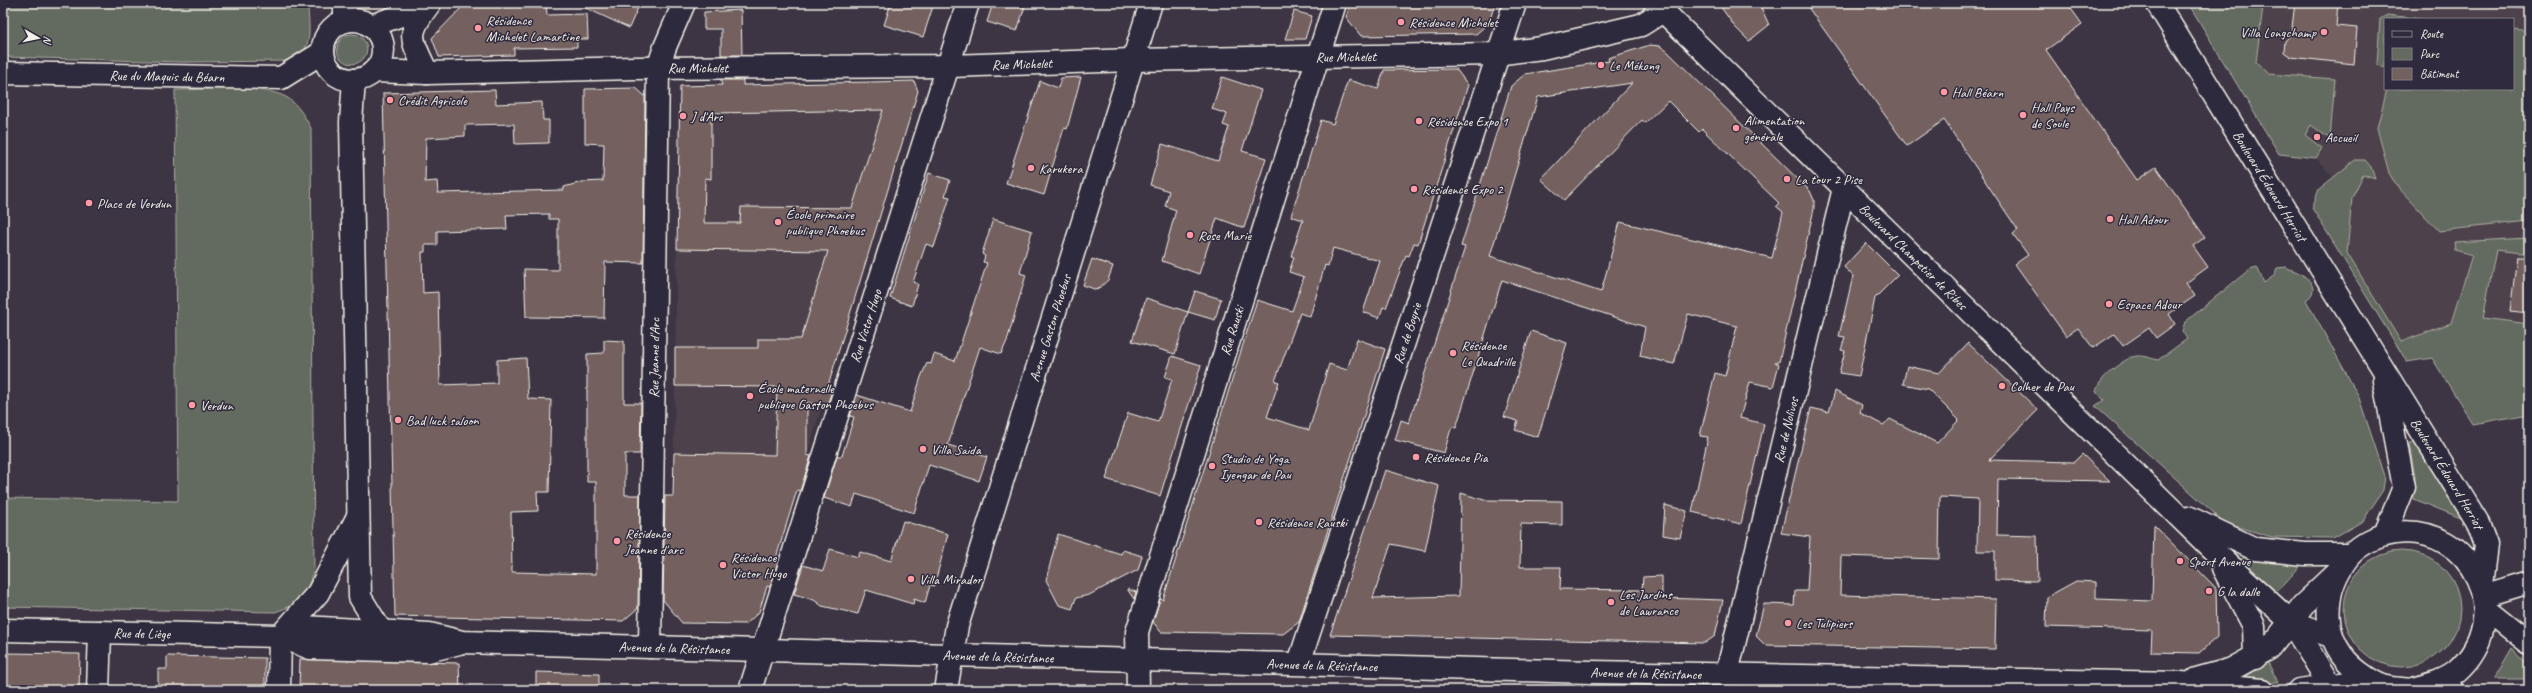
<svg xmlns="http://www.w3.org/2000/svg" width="2532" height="693" font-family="Caveat,sans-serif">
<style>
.built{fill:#4d424c;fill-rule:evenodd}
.green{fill:#646b5e;stroke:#acaea3}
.building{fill:#73615f;stroke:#f4f1e8;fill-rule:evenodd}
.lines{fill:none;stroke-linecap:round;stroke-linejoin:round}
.minor-casing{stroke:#f4f1e8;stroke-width:25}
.major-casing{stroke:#f4f1e8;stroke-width:25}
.minor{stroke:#2f2a3d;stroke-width:22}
.major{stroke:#2f2a3d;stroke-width:22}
.poi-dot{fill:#ff9aa2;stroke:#2f2a3d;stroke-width:1.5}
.labels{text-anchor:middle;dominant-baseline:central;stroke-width:3;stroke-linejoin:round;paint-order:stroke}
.poi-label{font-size:14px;fill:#f4f1e8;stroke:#2f2a3d;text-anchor:start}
.street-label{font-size:14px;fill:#f4f1e8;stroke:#2f2a3d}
</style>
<rect width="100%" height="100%" fill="#3d3544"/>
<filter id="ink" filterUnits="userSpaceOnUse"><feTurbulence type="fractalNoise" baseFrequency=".025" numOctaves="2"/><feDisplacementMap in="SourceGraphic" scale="8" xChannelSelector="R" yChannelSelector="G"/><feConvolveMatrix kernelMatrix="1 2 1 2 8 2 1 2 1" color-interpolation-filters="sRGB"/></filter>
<g filter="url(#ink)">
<path class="built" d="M2188,3H2529V341L2407,362L2312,208L2319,189L2333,177L2316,158L2279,154ZM2385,19H2513V89H2385Z
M914,81L918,93L807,455L674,453L679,86Z"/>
<path class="green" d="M3,3H308C308,26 316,52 289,61L184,62L3,57Z
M2188,3H2256L2263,6L2256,62L2269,74L2335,79L2330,139L2311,125L2305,135L2322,148L2316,158L2279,154Z
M2529,3V9L2461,4V3Z
M2387,15L2421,19H2385V67L2377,65L2380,19Z
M2513,29L2529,31V221L2439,231L2396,185L2389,173L2377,128L2387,89H2513Z
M337 49a15 15 0 1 1 30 0a15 15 0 1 1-30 0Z
M175,90C204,90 262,84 286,97C297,103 305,117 311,128L314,570C304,599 304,602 275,612L3,607V498L178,501Z
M2355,160H2365L2371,167L2375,179L2363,175L2352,198L2347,253L2401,342L2451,323L2472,255L2455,250L2454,242L2529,238V254L2496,250L2483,318L2529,324V414L2473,424L2432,358L2407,362L2312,208L2319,189Z
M2257,267L2264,283L2275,275L2277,268L2287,267L2289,269C2303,272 2324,288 2306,300L2358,395L2385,476L2383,490L2363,521L2333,538L2272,537L2225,523L2095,406L2104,400L2096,392C2098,379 2120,362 2132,357C2140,354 2150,358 2158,360L2187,339L2182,331L2185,322L2250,269Z
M2415,441L2463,519L2414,499L2415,476L2409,444Z
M2344 609a58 58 0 1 1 116 0a58 58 0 1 1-116 0Z
M2245,555L2264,560L2301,565L2277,592L2240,562Z
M2512,648L2529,666V679H2494Z
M2268,663L2278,682L2236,681Z"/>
<path class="building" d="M466,3H546L547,15L587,14L588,39H577V47L514,48V55L439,57L432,38Z
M575,3H640L629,28Z
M891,3H934L923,37L884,25Z
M993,3H1026L1017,31L987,22Z
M1351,3H1495L1489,23L1476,34L1361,36L1346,17Z
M1718,3H1759L1769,25L1749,41L1735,27Z
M1805,3H2067L2082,24L2046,50L2137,180L2156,167L2205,237L2193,246L2208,267L2186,283L2195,296L2169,314L2175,324L2156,338L2149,328L2123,346L2114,334L2093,348L2078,328L2066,336L2015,264L2028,255L2013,234L2018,230L1944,120L1907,146Z
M2295,3H2338L2336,26L2357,28L2354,64L2291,57L2284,52L2285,41L2291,35Z
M741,10L742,55H721V29H704V12Z
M1294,11L1312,16L1305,39H1285Z
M1650,45L1660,46L1667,51L1810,191L1814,200V209L1779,362H1775L1779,364L1773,387L1750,382L1740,418L1764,424L1741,524L1692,512L1708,437L1700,436L1715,373L1725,376L1737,326L1688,314L1674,364L1640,356L1645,327L1502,280L1456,428L1452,427L1450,432L1444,453L1395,440L1401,420L1409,423L1465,247L1461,246L1511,86L1525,74L1609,61L1608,58ZM1632,83L1541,179L1564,200L1642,120L1645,123L1668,101L1699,132L1702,129L1779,203L1776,206L1783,212L1772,258L1620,222L1601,292L1490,256L1538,97Z
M1456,69L1468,85L1418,244L1414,243L1409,256L1406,255L1386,308L1383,307L1379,318L1363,312L1380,261L1333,248L1328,266L1325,265L1310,317L1300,313L1275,381L1279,382L1267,417L1309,430L1329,364L1347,370L1357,339L1385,349L1299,622L1283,634L1161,632L1153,622L1160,599L1163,600L1257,300L1292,311L1304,277L1289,272L1294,257L1291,256L1303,220L1291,216L1321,120L1333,124L1348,80L1378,89L1384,70Z
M1081,77L1067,129L1064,128L1044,195L1006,183L1040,81L1058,88L1061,78Z
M1222,77L1261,90L1242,151L1266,158L1244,228L1217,218L1199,274L1162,261L1176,210L1165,206L1169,191L1150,185L1162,144L1218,161L1229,127L1223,125L1227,114L1212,109Z
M721,80H743V85L914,81L918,91L828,386L833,388L826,408L807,402V455L811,456L800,491L797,490L776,558L779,559L770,587L767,586L759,612L746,624L682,623L663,600L665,496H673L674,453L775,455L777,387L675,386V348H758V339H801L828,251L677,249L680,86L722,85ZM883,110L852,208L741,207L740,223H704L705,178L711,179V113Z
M636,88L645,96L643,263L605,262L604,318L526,317L524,269L558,270V219H549V214L506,215L507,229L437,231V245H425V252H422L423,293L438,292L440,385L497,383V360L526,358L528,399L551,400L549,492H537L538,511L511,512L512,572L596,574V482H587V354L604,353V340L624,341V403H641L640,454H625V495H640L638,608L623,621L395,616L383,93L495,90L496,104L542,102L543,120H549V143L515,144L514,124L465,125V136L426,138L425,182L437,181L438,193L564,190V187L582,182L603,181L604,144L585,143V89Z
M929,173L950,180L945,196L950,197L934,247L926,244L913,282L918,284L912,306L890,298Z
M993,219L1032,231L1020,273L1026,275L1007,341L1001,354L980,347L948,445L987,457L979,481L929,465L914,513L856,494L852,507L824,498L837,456H842L854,417L850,416L857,395L910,412L921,377L927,363L931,364L934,354L955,361L987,263L983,262L985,256L982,254Z
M1866,243L1898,275L1875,298L1859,376L1839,373L1845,351L1841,350L1845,337L1839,336L1853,276L1844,267Z
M2517,257H2529V313L2510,311Z
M1092,259L1113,266L1108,280L1097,290L1083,285Z
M1195,291L1221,299L1215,320L1188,312Z
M1146,298L1188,312L1175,354L1132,341Z
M1531,331L1567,343L1538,437L1515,430L1518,421L1504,417Z
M1968,343L2038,410L1989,460L2074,462L2082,454L2110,481L1998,479L1997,535L2037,536L2038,581L1995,580V551H1977L1978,499L1940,497L1939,559L1841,556L1840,595L1996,599L1995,649L1765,645L1756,636L1764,604L1794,605L1795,591H1807L1810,537L1781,533L1811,408L1829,412L1835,391L1862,405L1860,413L1883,425L1890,419L1937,443L1959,420L1928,389L1903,384L1907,366L1939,373Z
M1172,356L1201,365L1160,496L1106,479L1128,413L1158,422L1172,379L1165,377Z
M1385,470L1439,486L1425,551L1391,544L1373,598L1459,596L1461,493L1484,500L1562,501V525L1521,524L1520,567H1561L1560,589L1642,590L1643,577L1662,576V598L1723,600L1715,636L1705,643L1330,635Z
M1665,505L1687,511L1680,538L1663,535Z
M903,521L948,534L934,586L930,585L925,603L914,599L913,604L866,590L858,614L822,606L814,600L794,594L803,565L823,571L830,549L858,557L860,552L891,561Z
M2154,525L2216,588L2217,637L2199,653L2151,652L2152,630L2046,627L2047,597L2076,581L2096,582V599L2152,601Z
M1058,534L1121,554L1123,550L1142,556L1138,570L1089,595L1076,598L1072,609L1059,605L1046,580Z
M1127,589L1136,592L1134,599Z
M3,653L80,654L79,690H3Z
M167,656L265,658V690H158V669H167Z
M300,659L459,663L460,690H299Z
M536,672L599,674V690H536Z"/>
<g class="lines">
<defs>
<g id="minor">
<path d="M345,3V21"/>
<path id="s1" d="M2157,3L2477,521L2486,545L2481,585"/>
<circle cx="353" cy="50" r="30"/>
<path d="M371,26L404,14L422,3"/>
<path id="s2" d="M374,71L427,73L634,68L950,66L1133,60L1496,54L1542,48L1611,32L1641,25L1663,11"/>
<path id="s3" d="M3,73L281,78L323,52"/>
<path d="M427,73C411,37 405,36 430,3"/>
<path d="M354,80L351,122L360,597L382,633"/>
<path d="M2384,381L2404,487L2385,534"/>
<path d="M2483,596L2529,582"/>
<path id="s4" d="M3,630L280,636L310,648L428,651L459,643"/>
<path d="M282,634L318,593L357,518"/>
<path id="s5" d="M280,636L303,627L429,634L462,642L1591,672L2181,683L2262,690"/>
<path id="s6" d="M650,647L658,68L665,47L684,3"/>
<path id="s7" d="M1299,663L1515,3"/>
<path id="s8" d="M1727,673L1844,188"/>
<path d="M2196,679L2232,669L2270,648L2303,605L2337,573"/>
<path d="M98,690L100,632"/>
<path d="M279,690L280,636"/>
<path id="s9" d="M750,690L968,3"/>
<path id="s10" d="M946,690L957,626L1151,3"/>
<path id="s11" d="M1138,690L1137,632L1335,3"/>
<path d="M2299,690L2369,680"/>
</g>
<g id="major">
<path id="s12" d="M1655,3L2213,550L2291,622L2331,636"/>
<path d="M2188,517L2255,549L2305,554H2351"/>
<path d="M2223,568L2254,626L2255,658"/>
<path d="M2485,608L2529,643"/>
<path d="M2291,622L2331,687"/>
<path d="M2413,689C2428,685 2445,681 2457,671C2516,618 2473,523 2395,533C2379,535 2361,543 2350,555C2320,592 2320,643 2359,672C2367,678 2374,683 2383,686C2404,692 2430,689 2452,690"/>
</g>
</defs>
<use href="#minor" class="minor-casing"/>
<use href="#major" class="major-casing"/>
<use href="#minor" class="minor"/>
<use href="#major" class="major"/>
</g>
</g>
<g class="poi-dot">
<circle cx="1401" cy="22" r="4"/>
<circle cx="478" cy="28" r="4"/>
<circle cx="2324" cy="32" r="4"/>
<circle cx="1601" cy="65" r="4"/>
<circle cx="1944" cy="92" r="4"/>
<circle cx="390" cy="100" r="4"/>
<circle cx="2023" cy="115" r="4"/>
<circle cx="683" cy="116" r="4"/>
<circle cx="1419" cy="121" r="4"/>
<circle cx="1736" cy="128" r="4"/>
<circle cx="2317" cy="137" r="4"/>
<circle cx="1031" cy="168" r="4"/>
<circle cx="1787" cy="179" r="4"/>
<circle cx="1414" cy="189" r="4"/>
<circle cx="89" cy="203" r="4"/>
<circle cx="2110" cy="219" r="4"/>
<circle cx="778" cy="222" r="4"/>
<circle cx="1190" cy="235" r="4"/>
<circle cx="2109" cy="304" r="4"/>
<circle cx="1453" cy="353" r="4"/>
<circle cx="2002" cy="386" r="4"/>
<circle cx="750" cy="396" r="4"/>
<circle cx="192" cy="405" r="4"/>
<circle cx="398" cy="420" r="4"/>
<circle cx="923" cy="449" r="4"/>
<circle cx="1416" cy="457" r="4"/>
<circle cx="1212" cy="466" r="4"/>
<circle cx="1259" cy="522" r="4"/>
<circle cx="617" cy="541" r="4"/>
<circle cx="2180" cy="561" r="4"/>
<circle cx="723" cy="565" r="4"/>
<circle cx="911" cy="579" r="4"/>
<circle cx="2209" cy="591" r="4"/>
<circle cx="1611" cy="602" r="4"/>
<circle cx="1788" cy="623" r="4"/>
</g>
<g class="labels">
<g class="poi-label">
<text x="486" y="20">Résidence<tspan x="486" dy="16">Michelet Lamartine</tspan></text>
<text x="1409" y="22">Résidence Michelet</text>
<text x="2316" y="32" text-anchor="end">Villa Longchamp</text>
<text x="1609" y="65">Le Mékong</text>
<text x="1952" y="92">Hall Béarn</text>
<text x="398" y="100">Crédit Agricole</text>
<text x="2031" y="107">Hall Pays<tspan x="2031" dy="16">de Soule</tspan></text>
<text x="691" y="116">J d'Arc</text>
<text x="1744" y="120">Alimentation<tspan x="1744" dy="16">générale</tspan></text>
<text x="1427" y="121">Résidence Expo 1</text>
<text x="2325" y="137">Accueil</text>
<text x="1039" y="168">Karukera</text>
<text x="1795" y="179">La tour 2 Pise</text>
<text x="1422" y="189">Résidence Expo 2</text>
<text x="97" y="203">Place de Verdun</text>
<text x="786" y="214">École primaire<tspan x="786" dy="16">publique Phoebus</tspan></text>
<text x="2118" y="219">Hall Adour</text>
<text x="1198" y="235">Rose Marie</text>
<text x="2117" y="304">Espace Adour</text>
<text x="1461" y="345">Résidence<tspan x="1461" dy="16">Le Quadrille</tspan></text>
<text x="2010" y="386">Colher de Pau</text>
<text x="758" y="388">École maternelle<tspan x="758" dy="16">publique Gaston Phoebus</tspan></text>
<text x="200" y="405">Verdun</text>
<text x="406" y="420">Bad luck saloon</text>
<text x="931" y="449">Villa Saida</text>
<text x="1424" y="457">Résidence Pia</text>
<text x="1220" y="458">Studio de Yoga<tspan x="1220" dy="16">Iyengar de Pau</tspan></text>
<text x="1267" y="522">Résidence Rauski</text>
<text x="625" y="533">Résidence<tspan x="625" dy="16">Jeanne d'arc</tspan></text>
<text x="731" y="557">Résidence<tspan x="731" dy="16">Victor Hugo</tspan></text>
<text x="2188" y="561">Sport Avenue</text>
<text x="919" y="579">Villa Mirador</text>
<text x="2217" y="591">G la dalle</text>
<text x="1619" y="594">Les Jardins<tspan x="1619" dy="16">de Lawrance</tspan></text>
<text x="1796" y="623">Les Tulipiers</text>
</g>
<g class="street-label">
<text stroke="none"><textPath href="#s2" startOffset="972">Rue Michelet</textPath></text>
<text stroke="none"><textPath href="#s2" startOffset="648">Rue Michelet</textPath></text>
<text stroke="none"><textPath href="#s2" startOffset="324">Rue Michelet</textPath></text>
<text stroke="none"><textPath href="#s3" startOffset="164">Rue du Maquis du Béarn</textPath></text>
<text stroke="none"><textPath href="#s1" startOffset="215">Boulevard Édouard Herriot</textPath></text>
<text stroke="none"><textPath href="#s12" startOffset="362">Boulevard Champetier de Ribes</textPath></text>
<text stroke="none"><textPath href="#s9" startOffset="382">Rue Victor Hugo</textPath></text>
<text stroke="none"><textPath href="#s10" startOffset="377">Avenue Gaston Phoebus</textPath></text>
<text stroke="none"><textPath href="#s11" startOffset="374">Rue Rauski</textPath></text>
<text stroke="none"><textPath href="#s7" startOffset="347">Rue de Boyrie</textPath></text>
<text stroke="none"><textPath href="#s6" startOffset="289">Rue Jeanne d'Arc</textPath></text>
<text stroke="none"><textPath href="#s8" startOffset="250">Rue de Nolivos</textPath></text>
<text stroke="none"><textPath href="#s1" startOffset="553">Boulevard Édouard Herriot</textPath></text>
<text stroke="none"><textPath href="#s4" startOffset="139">Rue de Liège</textPath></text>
<text stroke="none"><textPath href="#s5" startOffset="397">Avenue de la Résistance</textPath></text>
<text stroke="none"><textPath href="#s5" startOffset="721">Avenue de la Résistance</textPath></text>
<text stroke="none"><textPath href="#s5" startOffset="1045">Avenue de la Résistance</textPath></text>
<text stroke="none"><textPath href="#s5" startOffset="1369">Avenue de la Résistance</textPath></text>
</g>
</g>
<rect width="2532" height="693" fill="none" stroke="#2f2a3d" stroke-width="16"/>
<rect x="8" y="8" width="2516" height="677" fill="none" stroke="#f4f1e8" stroke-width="1.5" filter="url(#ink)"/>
<rect x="2384" y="18" width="130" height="72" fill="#2f2a3d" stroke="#7e7a81"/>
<rect x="2392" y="31" width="20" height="6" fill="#2f2a3d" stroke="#7e7a81"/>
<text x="2420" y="38" font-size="12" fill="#f4f1e8">Route</text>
<rect x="2392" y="48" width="20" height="12" fill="#646b5e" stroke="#7e7a81"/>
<text x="2420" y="58" font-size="12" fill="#f4f1e8">Parc</text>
<rect x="2392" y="68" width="20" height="12" fill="#73615f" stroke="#7e7a81"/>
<text x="2420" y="78" font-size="12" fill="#f4f1e8">Bâtiment</text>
<g transform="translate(38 38) rotate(99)" stroke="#2f2a3d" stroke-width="3" paint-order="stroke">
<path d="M0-3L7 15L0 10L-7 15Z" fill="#f4f1e8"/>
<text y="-6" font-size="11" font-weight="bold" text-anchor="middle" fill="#f4f1e8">N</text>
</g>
</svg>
